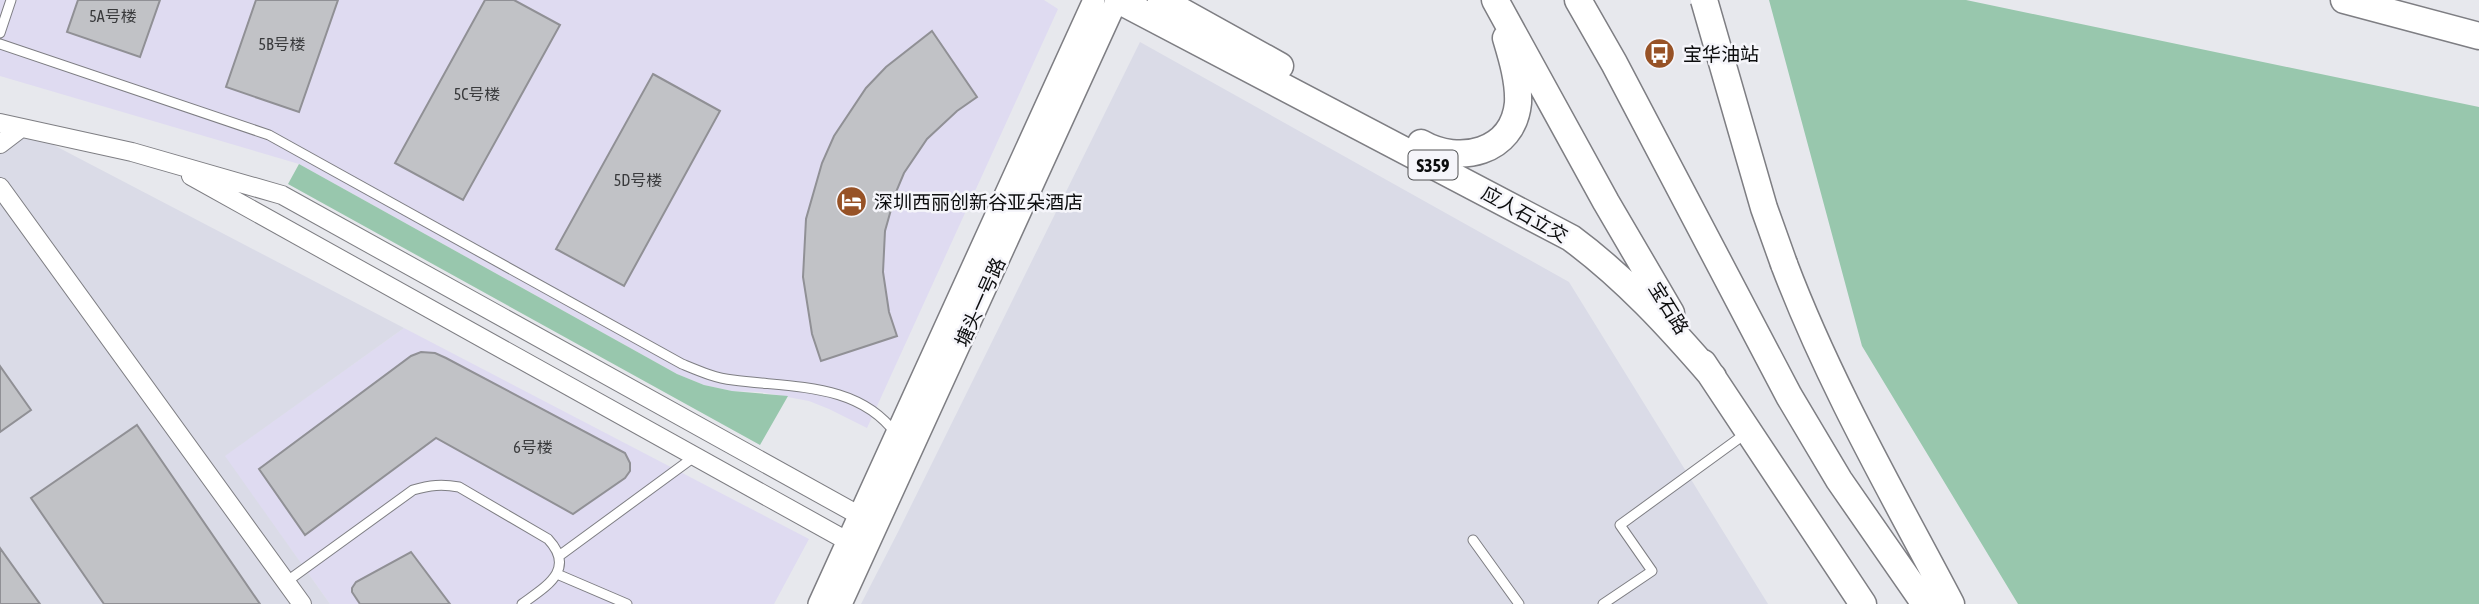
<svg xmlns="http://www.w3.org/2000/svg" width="2479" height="604" font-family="'Asap Condensed','Noto Sans SC',sans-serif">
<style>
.commercial{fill:#dfdbf1}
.built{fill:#dadbe7}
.forest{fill:#98c7ad}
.building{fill:#c1c2c6;stroke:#909095;stroke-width:2}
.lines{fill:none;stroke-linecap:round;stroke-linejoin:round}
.service-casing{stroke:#7e7e83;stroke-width:11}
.minor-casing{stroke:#7e7e83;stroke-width:20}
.tertiary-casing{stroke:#7e7e83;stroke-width:24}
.primary-casing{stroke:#7e7e83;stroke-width:29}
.service{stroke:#fff;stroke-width:9}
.minor{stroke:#fff;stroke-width:18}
.tertiary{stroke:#fff;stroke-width:21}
.primary{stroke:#fff;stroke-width:26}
.primary-bridge-casing{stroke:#7e7e83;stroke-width:29;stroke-linecap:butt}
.primary-bridge{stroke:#fff;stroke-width:26}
.labels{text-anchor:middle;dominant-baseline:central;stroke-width:5;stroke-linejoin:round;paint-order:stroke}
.number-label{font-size:16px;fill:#393a3c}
.shield{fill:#f5f5fa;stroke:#525355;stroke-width:2}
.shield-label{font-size:18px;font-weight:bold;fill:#0c0d0e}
.poi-label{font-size:19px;fill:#0c0d0e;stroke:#f5f5fa;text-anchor:start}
.street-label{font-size:19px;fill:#0c0d0e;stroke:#f5f5fa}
</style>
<rect width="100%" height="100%" fill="#e7e8ed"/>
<path class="commercial" d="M0,0H1044L1058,9L867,428L829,409L809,401L760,392L732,391L704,385L677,374L299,164L0,76Z
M404,328L809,539L774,604H330L224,456Z"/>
<path class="built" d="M1140,42L1569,282L1768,604H861L898,532Z
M0,117L404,328L225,456L330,604H0Z"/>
<path class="forest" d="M1769,0H1966L2479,107V604H2018L1862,346Z
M299,164L677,374L704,385L732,391L788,396L760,445L288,184Z"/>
<path class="building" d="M78,0H160L140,57L67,32Z
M256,0H338L299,112L226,87Z
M485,0H514L560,25L463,200L395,163Z
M932,31L977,97L957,111L927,139L904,173L896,192L885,231L883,272L889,312L897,336L821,361L812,334L803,277L806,219L822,163L834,136L866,88L886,67Z
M653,74L720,111L624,286L556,249Z
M421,352L435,353L446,358L625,453L630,463V471L625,478L573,514L436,438L305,535L259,469L411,356Z
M0,366L31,410L0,432Z
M137,425L260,604H104L31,498Z
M0,548L40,604H0Z
M411,552L450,604H360L352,592V588L356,582Z"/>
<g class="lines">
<defs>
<path id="service" d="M0,33L11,0
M0,44L269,135L682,364C699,371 715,378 733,380C791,388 858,382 896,434
M1473,540L1519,604
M559,556L694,457
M557,574L627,604
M286,582L413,490C430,485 442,484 459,487L548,539C577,570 545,587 522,604
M1603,604L1652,571L1620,525L1745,434"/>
<path id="minor" d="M0,123L132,152L282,195L871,522
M0,144L21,128
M191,176L858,547
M0,187L302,604"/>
<path id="tertiary" d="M819,604L1094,0
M841,604L1117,0"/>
<path id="primary" d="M1118,0L1571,238C1625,278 1669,326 1713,377
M1161,0L1280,66
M1495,0L1606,202L1671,313
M1578,0L1614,63L1789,396L1839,480L1925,604
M2344,0L2479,36
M1421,143C1459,165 1513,153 1518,103C1519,81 1512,58 1506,38
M1784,264C1829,383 1892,492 1951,604
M1703,363L1863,604"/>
</defs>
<use href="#service" class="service-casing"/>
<use href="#minor" class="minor-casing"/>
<use href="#tertiary" class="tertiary-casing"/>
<use href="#primary" class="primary-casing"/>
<use href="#service" class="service"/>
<use href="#minor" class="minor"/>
<use href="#tertiary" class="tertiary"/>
<use href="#primary" class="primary"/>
<defs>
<path id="primary-bridge" d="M1704,0L1764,208L1784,264"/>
</defs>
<use href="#primary-bridge" class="primary-bridge-casing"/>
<use href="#primary-bridge" class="primary-bridge"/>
</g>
<defs>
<symbol id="bus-disc" viewBox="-11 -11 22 22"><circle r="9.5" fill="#975226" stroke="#f5f5fa"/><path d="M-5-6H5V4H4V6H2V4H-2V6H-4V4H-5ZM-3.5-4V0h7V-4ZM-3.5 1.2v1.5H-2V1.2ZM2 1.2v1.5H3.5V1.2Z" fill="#fff"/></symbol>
<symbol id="hotel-disc" viewBox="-11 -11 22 22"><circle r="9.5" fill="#975226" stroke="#f5f5fa"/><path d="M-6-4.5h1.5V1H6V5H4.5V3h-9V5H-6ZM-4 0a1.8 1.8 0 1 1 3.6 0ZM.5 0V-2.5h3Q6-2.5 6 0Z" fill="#fff"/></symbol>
</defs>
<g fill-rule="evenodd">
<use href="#bus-disc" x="1642" y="36" width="35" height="35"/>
<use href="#hotel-disc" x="834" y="184" width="35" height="35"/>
</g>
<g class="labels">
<g class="number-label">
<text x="113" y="16">5A号楼</text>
<text x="282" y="44">5B号楼</text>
<text x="477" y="94">5C号楼</text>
<text x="638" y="180">5D号楼</text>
<text x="533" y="447">6号楼</text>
</g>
<rect class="shield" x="1408.5" y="150.5" width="49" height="29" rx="5"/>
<g class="shield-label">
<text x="1433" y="165">S359</text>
</g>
<g class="poi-label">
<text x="1683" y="54">宝华油站</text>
<text x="874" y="202">深圳西丽创新谷亚朵酒店</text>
</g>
<g class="street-label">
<text transform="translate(1525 214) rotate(29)">应人石立交</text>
<text transform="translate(980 302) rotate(-66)">塘头一号路</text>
<text transform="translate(1669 308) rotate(58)">宝石路</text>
</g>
</g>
</svg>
